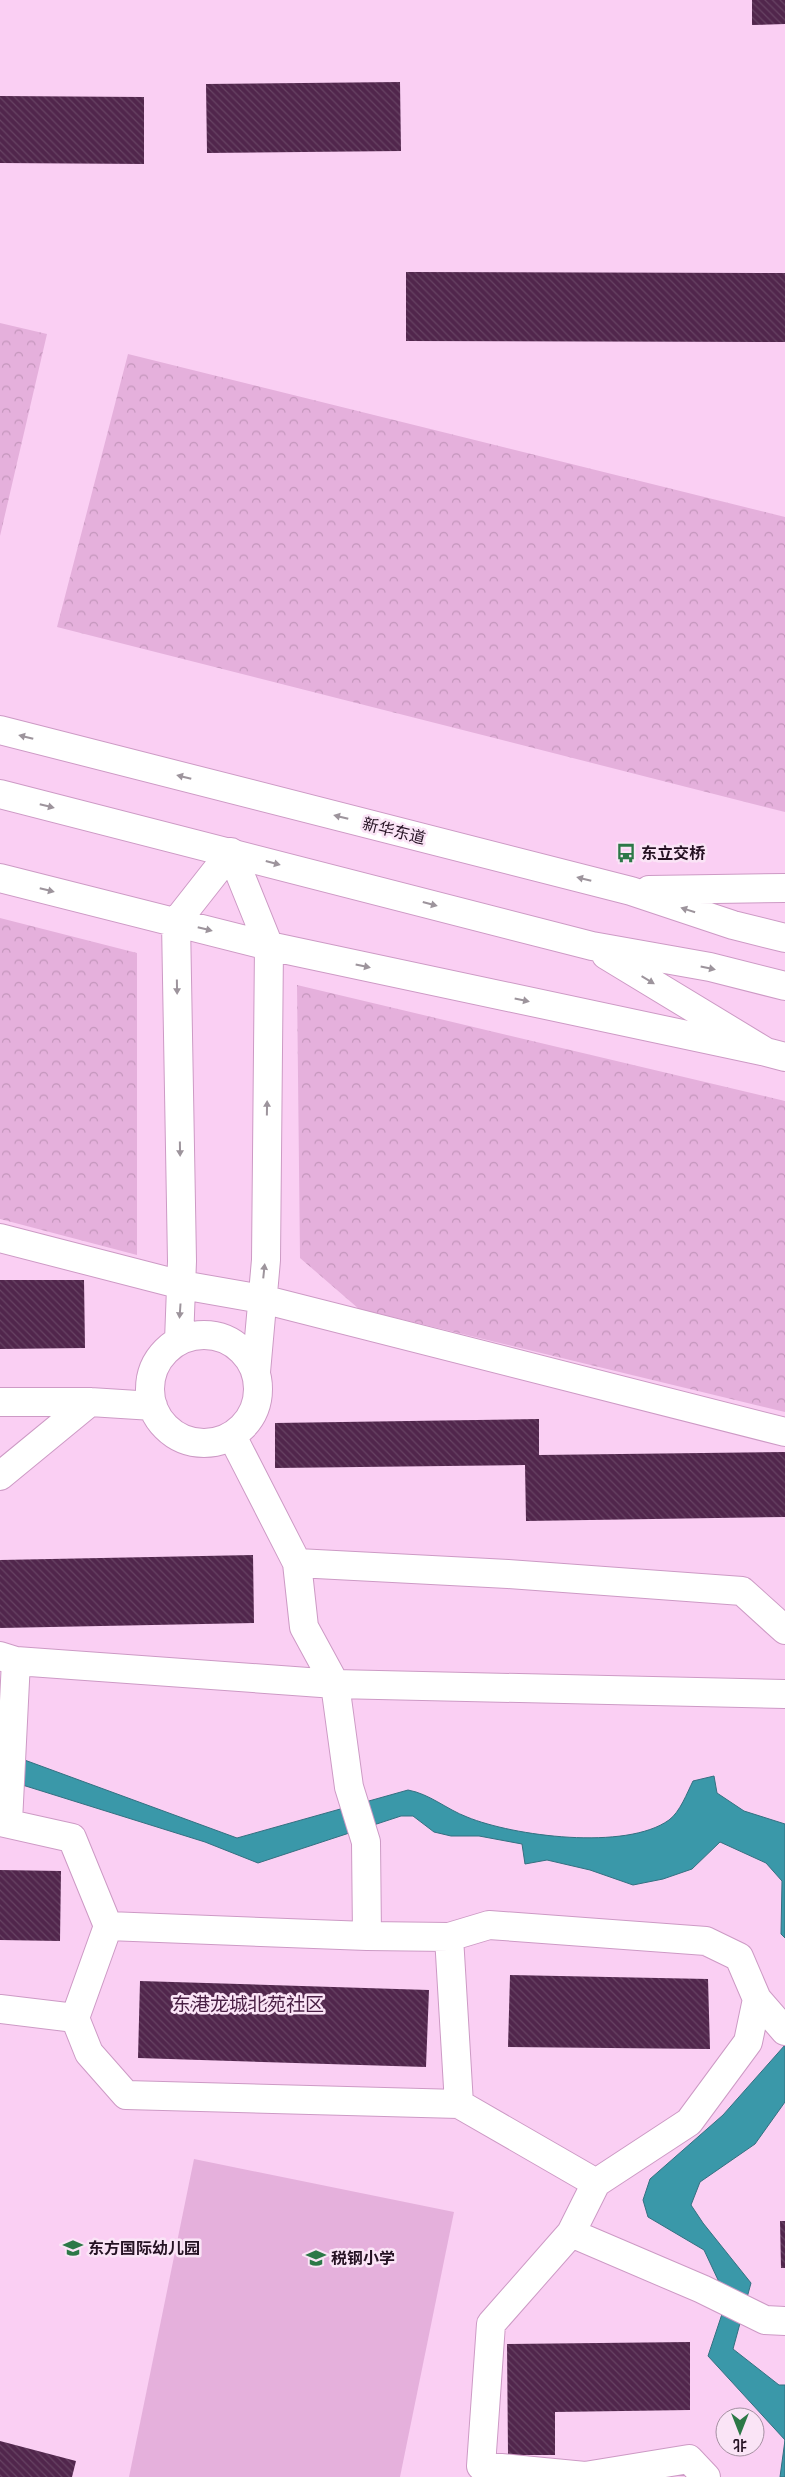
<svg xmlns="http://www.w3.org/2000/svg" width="785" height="2477" font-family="Roboto,'Noto Sans SC',sans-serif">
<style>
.green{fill:#e5b0dc}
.forest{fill:url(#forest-crowns)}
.water{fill:#3a98a9;stroke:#347081}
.building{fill:url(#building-back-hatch)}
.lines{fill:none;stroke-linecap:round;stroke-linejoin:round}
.minor-casing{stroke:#cd9ac5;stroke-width:30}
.major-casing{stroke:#cd9ac5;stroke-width:30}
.minor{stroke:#fff;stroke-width:28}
.major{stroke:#fff;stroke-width:28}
.oneway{fill:#9d949c}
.labels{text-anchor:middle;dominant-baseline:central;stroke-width:5;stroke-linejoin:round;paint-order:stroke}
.street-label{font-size:16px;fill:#251223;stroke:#fae4f6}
.poi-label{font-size:16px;font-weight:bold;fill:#251223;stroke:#fae4f6;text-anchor:start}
.quarter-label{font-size:19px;fill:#4a2045;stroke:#fae4f6}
</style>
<defs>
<pattern id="forest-crowns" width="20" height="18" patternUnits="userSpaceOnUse" patternTransform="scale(1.25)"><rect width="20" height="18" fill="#e5b0dc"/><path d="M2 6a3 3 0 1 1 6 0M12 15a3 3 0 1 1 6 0" fill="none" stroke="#c496bc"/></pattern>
<pattern id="building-back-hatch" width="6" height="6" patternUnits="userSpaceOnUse" patternTransform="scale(1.25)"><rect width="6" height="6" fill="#51264c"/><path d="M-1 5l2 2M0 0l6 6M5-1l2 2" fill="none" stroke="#674363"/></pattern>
</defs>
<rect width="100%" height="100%" fill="#facff3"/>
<path class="green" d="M194,2159L454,2212L400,2477H129Z"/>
<path class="forest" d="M0,323L47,334L0,536Z
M128,354L785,517V812L57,627Z
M0,918L137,953V1255L0,1219Z
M297,985L785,1101V1412L359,1309L300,1258Z"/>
<path class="water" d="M0,1751L237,1838L408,1790C430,1794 446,1809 467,1817C513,1836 626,1851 669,1820C680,1812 687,1793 693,1781L714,1776L717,1793L744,1811L785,1824V1938L781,1934L782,1881L766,1863L720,1842L692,1869L663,1879L633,1885L590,1870L547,1860L525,1864L522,1844L479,1836H451L434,1832L413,1816H401L258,1863L205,1842L0,1778Z
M785,2045V2102L755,2144L700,2182L691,2205L703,2223L751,2283L733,2349L779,2385H785V2477H780L785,2440L708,2356L727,2299L704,2250L648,2217L643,2200L650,2179L723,2115Z"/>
<path class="building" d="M752,0H785V24L752,25Z
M400,82L401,151L207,153L206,84Z
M0,96L144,97V164L0,163Z
M406,272L785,273V342L406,341Z
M0,1280H84L85,1348L0,1349Z
M539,1419V1455L785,1452V1517L526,1521L525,1465L275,1468V1423Z
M253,1555L254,1623L0,1628V1560Z
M0,1870L61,1871L60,1941L0,1940Z
M510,1975L708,1979L710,2049L508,2047Z
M140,1981L429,1990L426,2067L138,2058Z
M780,2221H785V2268H781Z
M690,2342V2410L555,2412V2455H508L507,2344Z
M0,2441L76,2461L72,2477H0Z"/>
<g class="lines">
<defs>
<path id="minor" d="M0,878L269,946L762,1051
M0,1238L182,1285L262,1299L785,1432
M150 1389a54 54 0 1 1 108 0a54 54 0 1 1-108 0Z
M179,1341L182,1261L176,922L231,852L269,946L266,1260L256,1372
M0,1402H90L153,1406
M232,1436L297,1563L304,1627L335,1684L349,1787L366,1842L367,1936L449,1937L489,1925L706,1941L739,1957L757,1999L785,2031
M0,1476L90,1402
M297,1563L508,1574L742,1591L785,1630
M0,1656L16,1661L335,1684L785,1694
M0,1822L72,1838L108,1926L75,2018L89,2053L126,2095L459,2104L596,2183L571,2233L491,2324L481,2466L585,2476L689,2459L706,2477
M8,1822L16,1661
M108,1926L367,1936
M449,1937L459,2104
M0,2009L75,2018
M596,2183L689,2122L748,2042L757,1999
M571,2233L702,2289L765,2320L785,2321"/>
<path id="major" d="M0,730L631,891L733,925L785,938
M0,794L592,946L710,967L785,986
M649,890L785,888
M606,955L766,1052L785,1057"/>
</defs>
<use href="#minor" class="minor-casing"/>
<use href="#major" class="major-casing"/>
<use href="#minor" class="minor"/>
<use href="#major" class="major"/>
</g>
<defs><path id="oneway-solid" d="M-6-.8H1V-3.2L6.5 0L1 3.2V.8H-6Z" transform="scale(1.25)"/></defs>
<g class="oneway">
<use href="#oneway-solid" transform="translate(26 737) rotate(-166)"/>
<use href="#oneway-solid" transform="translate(184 777) rotate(-166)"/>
<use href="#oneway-solid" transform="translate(47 806) rotate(14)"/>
<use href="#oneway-solid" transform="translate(341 817) rotate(-166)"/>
<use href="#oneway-solid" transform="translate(273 863) rotate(15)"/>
<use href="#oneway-solid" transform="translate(584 879) rotate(-166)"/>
<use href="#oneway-solid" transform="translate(47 890) rotate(14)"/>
<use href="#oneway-solid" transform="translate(430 904) rotate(15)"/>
<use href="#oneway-solid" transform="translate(688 910) rotate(-162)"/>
<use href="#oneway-solid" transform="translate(205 929) rotate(14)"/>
<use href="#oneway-solid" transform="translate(363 966) rotate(12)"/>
<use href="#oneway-solid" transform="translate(708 968) rotate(12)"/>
<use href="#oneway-solid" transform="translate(648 980) rotate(31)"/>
<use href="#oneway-solid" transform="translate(177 987) rotate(89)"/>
<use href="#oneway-solid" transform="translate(522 1000) rotate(12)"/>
<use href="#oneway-solid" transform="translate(267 1108) rotate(-89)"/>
<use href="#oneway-solid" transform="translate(180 1149) rotate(89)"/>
<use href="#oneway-solid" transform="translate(264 1271) rotate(-84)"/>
<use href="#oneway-solid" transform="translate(180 1311) rotate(94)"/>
</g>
<defs>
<symbol id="bus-bare" viewBox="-9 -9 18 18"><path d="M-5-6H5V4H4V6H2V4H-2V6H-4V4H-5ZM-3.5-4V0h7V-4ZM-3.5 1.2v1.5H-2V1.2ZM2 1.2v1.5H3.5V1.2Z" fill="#2c7847" stroke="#fae4f6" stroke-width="2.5" paint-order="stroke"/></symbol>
<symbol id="school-bare" viewBox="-9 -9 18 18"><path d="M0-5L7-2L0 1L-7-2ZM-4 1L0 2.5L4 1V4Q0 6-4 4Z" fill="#2c7847" stroke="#fae4f6" stroke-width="2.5" paint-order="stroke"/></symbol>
</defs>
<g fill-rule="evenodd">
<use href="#bus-bare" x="612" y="839" width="28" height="28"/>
<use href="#school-bare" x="59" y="2234" width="28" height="28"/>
<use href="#school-bare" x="302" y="2244" width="28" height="28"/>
</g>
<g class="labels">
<g class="street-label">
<text transform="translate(394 831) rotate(14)">新华东道</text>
</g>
<g class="poi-label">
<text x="641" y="853">东立交桥</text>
<text x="88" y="2248">东方国际幼儿园</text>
<text x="331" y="2258">税钢小学</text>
</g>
<g class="quarter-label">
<text x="248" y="2004">东港龙城北苑社区</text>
</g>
</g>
<g transform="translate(740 2432) rotate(180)"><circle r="24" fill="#fae4f6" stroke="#a590a2"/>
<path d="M0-4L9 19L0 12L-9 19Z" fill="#2c7847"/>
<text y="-8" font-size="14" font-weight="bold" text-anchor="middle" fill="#251223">北</text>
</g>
</svg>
